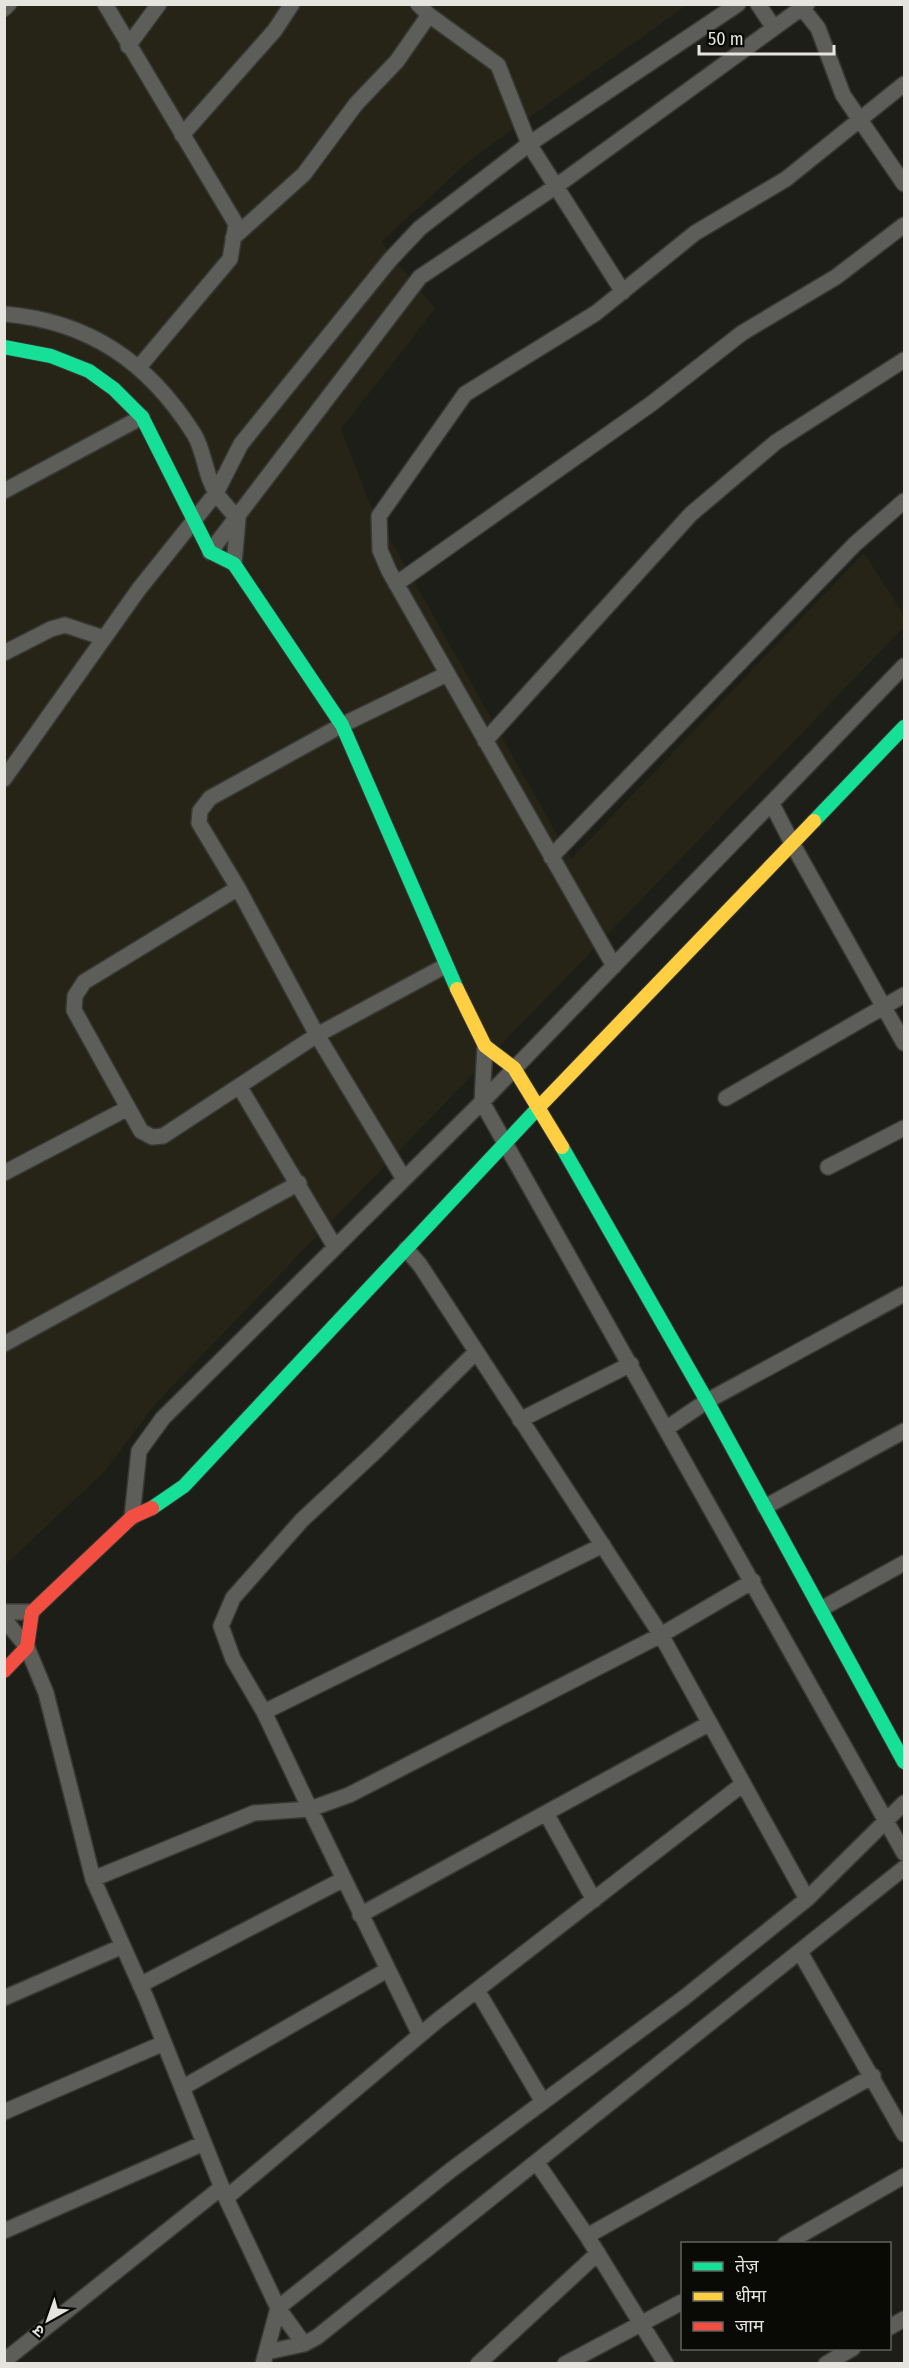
<svg xmlns="http://www.w3.org/2000/svg" width="909" height="2368" font-family="'Fira Sans Condensed','Noto Sans Devanagari',sans-serif">
<style>
.built{fill:#262417}
.lines{fill:none;stroke-linecap:round;stroke-linejoin:round}
.street-casing{stroke:#383834;stroke-width:18}
.fast-casing{stroke:#383834;stroke-width:16}
.slow-casing{stroke:#383834;stroke-width:16}
.jam-casing{stroke:#383834;stroke-width:16}
.street{stroke:#5d5d5a;stroke-width:15}
.fast{stroke:#16e098;stroke-width:14}
.slow{stroke:#ffcf43;stroke-width:14}
.jam{stroke:#f24e42;stroke-width:14}
</style>
<rect width="100%" height="100%" fill="#1e1e19"/>
<path class="built" d="M5,5H687L470,160L381,242L435,309L341,429L369,502L571,859L864,553L904,615V627L156,1403L105,1471L5,1565Z"/>
<g class="lines">
<defs>
<path id="street" d="M105,4L236,224L230,259L139,367
M758,4L774,28
M802,8L818,28L843,95L904,184
M4,9L9,4
M429,15L498,65L529,144L623,292
M128,46L159,4
M182,135L275,30L292,4
M233,238L304,174L356,104L397,61L429,15L418,4
M4,314C90,321 149,363 194,434C205,452 205,477 217,494C223,503 231,511 238,519L234,564
M4,491L142,417
M210,552L420,277L555,187L807,4
M396,584L651,404L742,333L836,277L904,225
M4,653L51,629L65,625L104,638
M485,741L691,514L776,442L904,360
M4,779L139,589L216,493L241,444L389,261L420,228L529,144L738,4
M772,804L793,845L904,1043
M551,857L855,544L904,501
M238,888L199,823L200,811L210,798L342,725L447,674
M614,966L389,571L380,550L379,516L465,394L596,313L695,233L786,179L904,84
M485,1046L482,1102L904,1853
M239,1086L335,1247
M726,1098L904,995
M828,1167L904,1128
M4,1173L128,1108
M404,1179L317,1035L238,888L84,982L75,996L74,1010L141,1131L152,1137L163,1136L317,1035L445,966
M406,1249L420,1265L661,1635L807,1899
M4,1344L299,1183
M520,1420L631,1364
M667,1428L707,1401L904,1294
M765,1507L904,1431
M132,1517L139,1451L163,1418L482,1102L904,666
M821,1609L904,1563
M4,1612H32
M4,1619L27,1647L46,1693L93,1879L147,2000L226,2198L278,2308L304,2344
M264,1712L603,1545
M546,1813L594,1900
M93,1879L254,1813L310,1809L264,1712L233,1659L221,1626L233,1598L302,1520L377,1450L476,1352
M360,1915L710,1723
M800,1952L904,2134
M140,1985L342,1880
M477,1990L543,2102
M4,1998L123,1946
M420,2035L310,1809L349,1795L661,1635L753,1581
M182,2088L387,1970
M4,2112L164,2043
M537,2163L587,2236L666,2364
M226,2198L438,2020L743,1784
M4,2231L204,2143
M587,2236L873,2076
M785,2244L904,2176
M890,2327L904,2319
M267,2352L304,2344L317,2337L904,1868
M4,2361L222,2187
M263,2364L278,2308L451,2170L685,1997L807,1899L904,1803
M478,2364L598,2253
M565,2364L682,2302
M826,2364L853,2348"/>
<path id="fast" d="M4,347L51,356L89,371L114,389L142,417L210,552L234,564L342,725L457,989
M814,821L904,727
M562,1147L707,1401L904,1762
M152,1508L184,1486L538,1108"/>
<path id="slow" d="M457,989L485,1046L514,1068L562,1147
M538,1108L814,821"/>
<path id="jam" d="M4,1671L27,1647L32,1612L132,1517L152,1508"/>
</defs>
<use href="#street" class="street-casing"/>
<use href="#fast" class="fast-casing"/>
<use href="#slow" class="slow-casing"/>
<use href="#jam" class="jam-casing"/>
<use href="#street" class="street"/>
<use href="#fast" class="fast"/>
<use href="#slow" class="slow"/>
<use href="#jam" class="jam"/>
</g>
<rect width="909" height="2368" fill="none" stroke="#e5e4df" stroke-width="12"/>
<rect x="681" y="2242" width="210" height="108" fill="#090906" stroke="#61615d" stroke-width="1.5"/>
<rect x="693" y="2262" width="30" height="9" fill="#16e098" stroke="#61615d" stroke-width="1.5"/>
<text x="735" y="2272" font-size="18" fill="#e5e4df">तेज़</text>
<rect x="693" y="2292" width="30" height="9" fill="#ffcf43" stroke="#61615d" stroke-width="1.5"/>
<text x="735" y="2302" font-size="18" fill="#e5e4df">धीमा</text>
<rect x="693" y="2322" width="30" height="9" fill="#f24e42" stroke="#61615d" stroke-width="1.5"/>
<text x="735" y="2332" font-size="18" fill="#e5e4df">जाम</text>
<g transform="translate(48 2320) rotate(220)" stroke="#090906" stroke-width="4.5" paint-order="stroke">
<path d="M0-4.5L10 22L0 15L-10 22Z" fill="#e5e4df"/>
<text y="-9" font-size="16" font-weight="bold" text-anchor="middle" fill="#e5e4df">उ</text>
</g>
<path d="M699 45v9h135v-9" fill="none" stroke="#e5e4df" stroke-width="3"/>
<text x="708" y="45" font-size="18" fill="#e5e4df" stroke="#090906" stroke-width="4.5" paint-order="stroke">50 m</text>
</svg>
